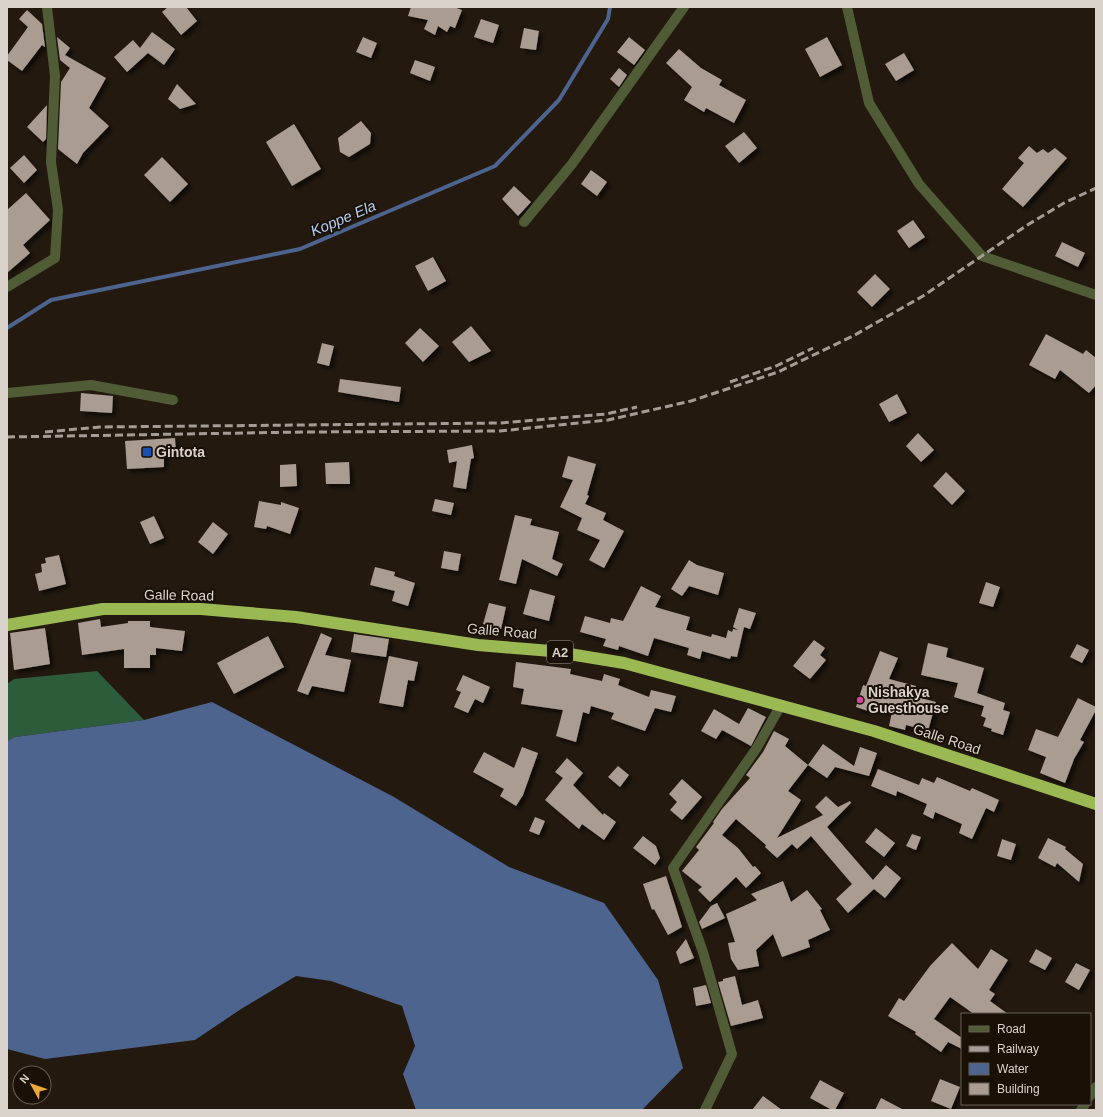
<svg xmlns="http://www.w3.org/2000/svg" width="1103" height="1117" font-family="Helvetica,sans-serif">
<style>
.forest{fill:#2d5c3b}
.water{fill:#4d648f}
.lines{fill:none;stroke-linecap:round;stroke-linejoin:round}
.stream{stroke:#4d648f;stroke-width:4}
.building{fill:#aa9c90;filter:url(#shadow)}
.minor{stroke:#505c36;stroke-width:10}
.highway{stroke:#9ab952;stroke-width:12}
.rail{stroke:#a59d95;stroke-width:3;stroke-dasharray:8 4;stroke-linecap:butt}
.transit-dot{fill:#1a4fb4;stroke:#191006;stroke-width:1.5}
.hotel-dot{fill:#d1479c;stroke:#191006;stroke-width:1.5}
.labels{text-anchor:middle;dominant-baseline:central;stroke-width:4;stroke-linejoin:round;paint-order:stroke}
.shield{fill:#191006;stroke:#a09891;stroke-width:1}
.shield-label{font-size:13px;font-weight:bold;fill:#dad3cc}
.poi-label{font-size:14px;font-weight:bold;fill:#dad3cc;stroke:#191006;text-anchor:start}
.street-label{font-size:14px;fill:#dad3cc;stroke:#191006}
.water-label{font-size:15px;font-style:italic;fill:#b8cef8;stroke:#191006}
</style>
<defs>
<filter id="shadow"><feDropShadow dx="3.5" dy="3.5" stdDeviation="2" flood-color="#0009"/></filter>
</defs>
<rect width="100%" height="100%" fill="#23190f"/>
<path class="forest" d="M97,671L144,720L15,737L7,741V684L14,679Z"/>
<path class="water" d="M212,702L394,797L509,867L604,903L658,980L683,1068L642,1110H416L403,1074L415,1046L402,1006L331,981L296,976L241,1009L195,1040L45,1059L7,1049V741L15,737L144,720Z"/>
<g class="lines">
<path class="stream" d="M7,328L51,300L300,249L495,166L559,100L608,19L610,7"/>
</g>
<path class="building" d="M168,7H186L197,21L181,35L162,12Z
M411,7H454L462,10L455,28L450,26L447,32L438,26L435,35L424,29L428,20L408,16Z
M27,10L42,24L45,47L42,45L22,71L7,60V56L28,27L19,19Z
M481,19L499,25L493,43L474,37Z
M524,28L539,31L536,50L520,48Z
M152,32L175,49L164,65L148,53L127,72L114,57L133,40L140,48Z
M57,37L70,48L65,55L106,78L89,108L109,126L83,153L77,164L58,149L61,82L70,68L60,60Z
M363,37L377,43L371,58L356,52Z
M629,37L645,50L634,65L617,52Z
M827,37L842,65L820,77L805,49Z
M679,49L701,68L722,80L719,85L746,100L734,123L706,108L704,112L684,100L692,87L666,63Z
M904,53L914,70L896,81L885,64Z
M415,60L435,67L430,81L410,73Z
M619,68L627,75L619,87L610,79Z
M177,84L196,104L180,109L168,99Z
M47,105L46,139L43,142L27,127Z
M361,121L371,133L370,144L349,157L340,152L338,138Z
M294,124L321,169L292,186L266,142Z
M744,132L757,148L739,163L725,146Z
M1029,146L1037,153L1043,149L1048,153L1055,148L1067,158L1023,207L1002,189L1024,163L1018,158Z
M24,155L37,170L24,183L10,168Z
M162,157L188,184L170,202L144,175Z
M591,170L607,182L597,196L581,184Z
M514,186L531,202L518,216L502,199Z
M26,193L50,220L23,245L30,253L7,273V210Z
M913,220L925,237L909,248L897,231Z
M1062,242L1085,253L1078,267L1055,256Z
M433,257L446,281L428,291L415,266Z
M875,274L890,289L872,307L857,292Z
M471,326L491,351L469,362L452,342Z
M420,328L439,346L423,362L405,343Z
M1046,334L1083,354L1086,350L1096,358V385L1089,393L1060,370L1055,379L1029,365Z
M322,343L334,346L329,366L317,363Z
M340,379L401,387L399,402L338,392Z
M81,393L113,396L112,413L80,411Z
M897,394L907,413L889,422L879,404Z
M918,433L934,450L921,462L906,446Z
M175,438L176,453L164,454V467L127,469L125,441Z
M472,445L474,458L471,459L466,489L453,487L457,461L449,463L447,450Z
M568,456L596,464L587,495L589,496L585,504L606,513L603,520L624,531L604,568L589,560L600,540L577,530L582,518L560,507L573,480L562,477Z
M349,462L350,484H326L325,463Z
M296,464L297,486L280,487V465Z
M946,472L965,491L952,505L933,486Z
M435,499L454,503L451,515L432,511Z
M259,501L281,505V502L299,508L290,534L267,526L266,529L254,527Z
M515,515L532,519L530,525L559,532L552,559L563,564L557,576L522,559L516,584L499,580Z
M154,516L164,538L150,544L140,522Z
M213,522L228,534L213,554L198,542Z
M444,551L461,554L458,571L441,568Z
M59,555L66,584L39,591L35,574L42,572L41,564L46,563L45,558Z
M689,560L697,565L724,573L718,595L689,586L682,596L671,589Z
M375,567L395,572L394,576L415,583L408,606L392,601L395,591L370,585Z
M986,582L1000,587L993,607L979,603Z
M641,586L661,596L655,607L690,617L686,630L711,637L712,634L726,638L728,630L732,632L733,629L738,630L733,627L739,608L756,613L750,629L744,627L737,657L731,656L730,659L702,651L700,659L687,655L689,648L654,638L648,656L619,646L618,650L603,646L606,639L580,632L585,616L610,623L611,618L623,621Z
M530,589L555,596L549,621L523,614Z
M489,603L506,607L501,629L483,624Z
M100,619L101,627L128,623V621H150V627L185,631L182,651L156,648V655H150V668H124V649L82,655L78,623Z
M45,628L50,664L14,670L10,633Z
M321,633L332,638L325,655L351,660L344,692L312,686L308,695L297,691Z
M354,634L389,639L386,657L351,652Z
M268,636L284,667L234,694L217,663Z
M814,640L825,648L820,655L826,660L810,679L793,666Z
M928,643L948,648L946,657L984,668L977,693L1005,703L1003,710L1010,712L1003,735L991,731L992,729L983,726L986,718L981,716L984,706L954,697L958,683L921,675Z
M1077,644L1089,650L1082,663L1070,657Z
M880,651L898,658L889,679L916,686L913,696L936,702L928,731L906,725L905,730L889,726L892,712L869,707L868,711L856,707L863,685L866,686Z
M389,656L418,662L414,681L408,680L403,707L379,703Z
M516,662L571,669L570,674L602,681L604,674L620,679L618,685L649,697L651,690L676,696L671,712L655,708L645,731L611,719L614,713L591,706L589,714L583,712L576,742L556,736L563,710L521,704L524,689L513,687Z
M463,675L490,687L483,703L475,699L468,713L454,707L461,692L456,690Z
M1078,698L1096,707V710L1080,740L1084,742L1074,759L1065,783L1040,773L1046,757L1028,750L1036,729L1058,737Z
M748,708L766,717L751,746L722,730L716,739L701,731L714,709L739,724Z
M774,731L789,739L785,746L808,765L788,791L801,800L777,838L823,815L815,807L826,796L838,807L850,801L851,803L827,827L873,880L886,865L901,878L885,898L874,889L848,913L836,899L852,884L811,836L797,849L792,844L777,858L765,847L766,845L736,819L722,835L738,848L753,867L755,866L761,873L746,888L736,877L710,902L698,890L702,887L682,871L699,850L696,847L714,823L713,822L722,809L750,778L746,775L763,752Z
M823,744L854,766L860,747L877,753L869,776L835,767L827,778L808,765Z
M522,747L538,753L523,795L516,806L500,796L504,789L473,772L484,752L514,768Z
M567,758L583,773L573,785L603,815L604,813L616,822L604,840L582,824L579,829L545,800L563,778L555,772Z
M618,766L629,775L620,787L608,777Z
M878,769L919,785L922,778L934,783L937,777L970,791L972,788L999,800L994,812L986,808L972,839L959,833L962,824L935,812L933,819L923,814L927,804L897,791L896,796L871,786Z
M682,779L702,797L682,820L670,810L677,802L669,794Z
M535,817L545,821L539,835L529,831Z
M876,828L895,843L884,857L865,842Z
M912,834L921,837L916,850L906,846Z
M643,836L656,846L660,858L655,865L633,848Z
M1048,838L1066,847L1065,849L1083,864L1079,882L1057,863L1055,867L1038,858Z
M1002,839L1016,844L1011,860L997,856Z
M666,876L682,927L668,935L654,909L652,910L643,884Z
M783,881L791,902L807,890L822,909L820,910L830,930L808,940L810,947L782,957L773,934L756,950L759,966L738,970L731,959L728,943L735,942L726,914L757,900L751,894Z
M717,903L725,918L702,929L699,922L711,906Z
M686,939L694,958L680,964L676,952Z
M952,943L978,969L991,949L1008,960L989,990L995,994L990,1001L1008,1014H974L950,997L934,1019L962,1038V1049L948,1042L941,1052L915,1034L916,1032L888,1016L899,998L904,1001L930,966Z
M1036,949L1052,958L1045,970L1029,962Z
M1076,963L1090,970L1079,990L1065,982Z
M735,976L742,1005L758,1000L763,1018L731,1026L718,982L723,981V979Z
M706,985L711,1003L696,1006L693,988Z
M940,1079L960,1087L951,1109L931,1101Z
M820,1080L844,1093L835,1110H832L810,1098Z
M763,1096L782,1110H752Z
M881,1098L904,1110H875Z"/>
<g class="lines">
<path class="minor" d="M847,7L869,103L919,184L982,256L1096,295
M524,222L572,164L684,7
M7,287L55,258L58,210L51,162L55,76L47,7
M7,393L91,385L173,400
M1090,1096L1096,1087
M705,1110L732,1054L703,952L673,868L756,749L781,705
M1081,1110L1085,1104"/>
<path class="highway" d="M7,625L103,609H201L296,617L478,645L551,651L624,663L874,731L1096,804"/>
<path class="rail" d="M730,382L776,366L813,348
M45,432L100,427L500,423L606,414L637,407
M7,437L303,432L500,431L608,420L691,401L778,372L853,336L923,296L1029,224L1064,203L1096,188"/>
</g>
<rect class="transit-dot" x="142" y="447" width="10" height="10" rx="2"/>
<circle class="hotel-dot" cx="860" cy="700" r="4"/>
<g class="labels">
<rect class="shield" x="547" y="641" width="26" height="22" rx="3"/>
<g class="shield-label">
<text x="560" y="652">A2</text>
</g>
<g class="poi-label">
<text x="156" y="452">Gintota</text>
<text x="868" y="692">Nishakya<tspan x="868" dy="16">Guesthouse</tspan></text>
</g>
<g class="street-label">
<text transform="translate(179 595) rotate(1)">Galle Road</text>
<text transform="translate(502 631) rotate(5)">Galle Road</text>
<text transform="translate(947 739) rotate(18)">Galle Road</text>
</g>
<g class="water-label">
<text transform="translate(343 218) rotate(-23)">Koppe Ela</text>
</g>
</g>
<rect width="1103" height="1117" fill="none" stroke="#dad3cc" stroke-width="16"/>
<rect x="961" y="1013" width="130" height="92" fill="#191006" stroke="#665e55"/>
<rect x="969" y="1026" width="20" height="6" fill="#505c36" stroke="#665e55"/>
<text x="997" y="1033" font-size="12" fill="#dad3cc">Road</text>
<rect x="969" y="1046" width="20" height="6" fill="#a59d95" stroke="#665e55"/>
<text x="997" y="1053" font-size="12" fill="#dad3cc">Railway</text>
<rect x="969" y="1063" width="20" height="12" fill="#4d648f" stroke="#665e55"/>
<text x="997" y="1073" font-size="12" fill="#dad3cc">Water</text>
<rect x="969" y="1083" width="20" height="12" fill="#aa9c90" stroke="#665e55"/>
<text x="997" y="1093" font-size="12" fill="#dad3cc">Building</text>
<g transform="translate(32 1085) rotate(310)"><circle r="19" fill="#191006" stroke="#665e55"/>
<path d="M0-3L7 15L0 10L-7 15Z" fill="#eca93a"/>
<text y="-6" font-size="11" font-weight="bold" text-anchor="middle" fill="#dad3cc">N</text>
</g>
</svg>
